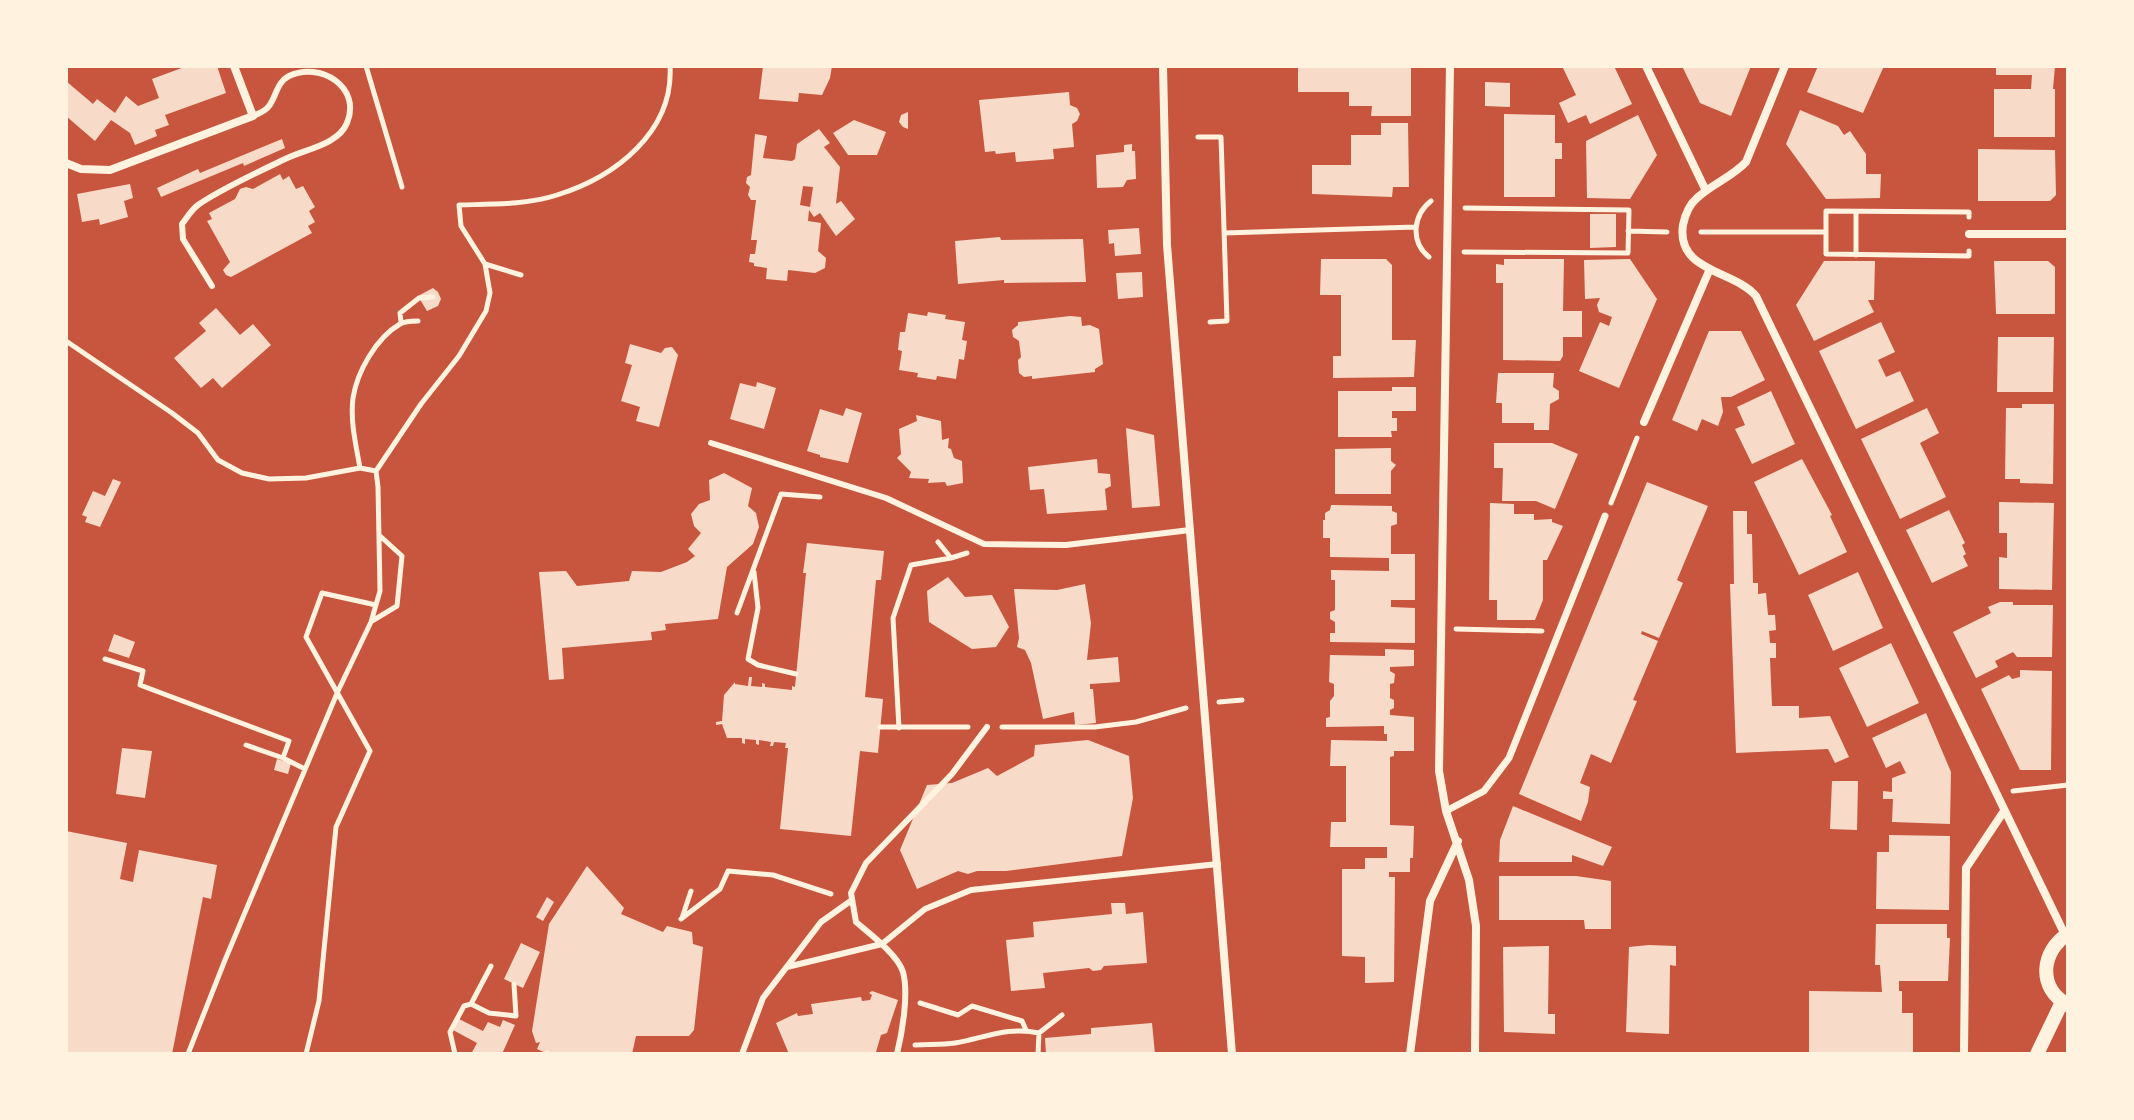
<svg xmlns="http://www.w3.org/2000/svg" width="2134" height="1120" font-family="Manrope,sans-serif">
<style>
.building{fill:#f7dbc8;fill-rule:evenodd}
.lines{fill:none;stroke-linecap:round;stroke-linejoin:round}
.path{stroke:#fff3e0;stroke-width:5}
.service{stroke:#fff3e0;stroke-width:6}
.pedestrian{stroke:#fff3e0;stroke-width:7}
.minor{stroke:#fff3e0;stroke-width:8}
.tertiary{stroke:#fff3e0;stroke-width:14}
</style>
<rect width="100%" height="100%" fill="#c8553d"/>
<path class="building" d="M187,66H217L226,93L165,115L169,125L155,130L157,136L135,145L130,133L111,120L95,141L66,116V81L93,104L97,99L115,113L126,96L138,106L159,98L152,79Z
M763,66H832L830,78L822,95L799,93L798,102L759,99Z
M1298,66H1411V116H1371L1372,106H1349V92H1298Z
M1562,66H1614L1632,104L1590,124L1586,115L1568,123L1559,103L1576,95Z
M1682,66H1751L1731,116L1700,103Z
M1818,66H1884L1863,113L1807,92Z
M1996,66H2055L2053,89H2055V137H1994V89H2031L2032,75H1996Z
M1485,82L1510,83V107L1485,106Z
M1069,92L1070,105L1077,108L1080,114L1077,121L1072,124L1074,147L1053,149L1054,159L1016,162L1015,152L996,154L995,151L985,152L979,100Z
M1800,110L1838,126L1844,135L1850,131L1866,154V174H1881L1880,198L1826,199L1786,144Z
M908,112V129L903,127L899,122L901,115Z
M1504,114L1555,115V143H1562V159H1555V197H1504Z
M1638,115L1657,155L1630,199L1587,198L1586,141Z
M854,120L886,132L877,155H848L833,133Z
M1381,123H1408L1409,187H1393L1392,197L1312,194V165H1351V135H1381Z
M819,129L830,143L824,147L840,167L836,204L841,201L855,219L836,236L820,213L814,217L809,210L808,221L821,223L818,251L826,258L825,268L815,273L788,270L787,281L766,279L767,268L754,266V263L749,262L750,254H755L757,240H751L756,200H751L748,195L750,187L746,183L747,177L751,175L755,134L767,136L763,158L792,161L795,159L797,144ZM803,186L813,187L810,207L800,205Z
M282,139L285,148L244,166L243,163L161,197L157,188L198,169L200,173Z
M1132,144V151H1135L1136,179L1127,180L1123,187L1097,188L1096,155L1124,152V145Z
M1978,149L2055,150L2056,195L2050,201H1978Z
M280,174L283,180L289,176L296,189L303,186L315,207L309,211L315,222L308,226L312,233L231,277L226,275L223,270L230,262L207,221L212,219L209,213L235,199L240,189L246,187L253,189Z
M130,184L133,198L124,201L128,217L100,225L99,219L82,222L77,194Z
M1590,214H1616V247L1590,248Z
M1139,228L1141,254L1115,256L1114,243L1109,244L1108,230Z
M1000,237L1001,240L1083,239L1086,282L1004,283V280L958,284L955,241Z
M1321,259H1386L1392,265V340H1416L1414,377L1333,378V356H1341V295H1320Z
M1504,259H1564L1563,311H1582V337H1563V356L1560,361L1503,360V283H1496V264L1504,265Z
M1630,259L1657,299L1619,388L1579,371L1600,322L1609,326L1612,317L1599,312L1597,305L1600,298L1585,299L1584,260Z
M1824,261H1875L1874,300H1868L1874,312L1814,341L1796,305Z
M1994,261H2048L2055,267V314H1996Z
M1142,272L1143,297L1118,299L1116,273Z
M433,288L438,292L441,299L438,306L427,311L418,296Z
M216,308L240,335L253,324L271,345L222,388L213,378L201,388L174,358L206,331L199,323Z
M928,312L946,315L945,319L965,322L962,340L967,341L964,360L959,359L956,379L937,376L936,380L917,377L918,373L899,370L902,351L898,350L900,332H905L908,313L927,316Z
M1070,316L1081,317L1082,326L1090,325L1099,329L1103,364L1095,369V372L1032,379V376L1024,377L1019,373L1018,360L1021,357L1019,341L1013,337L1012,330L1018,325V322Z
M1881,322L1895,352L1878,360L1886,377L1900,371L1914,401L1856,429L1819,351Z
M1709,331H1741L1765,380L1731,397H1721L1723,412L1718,426L1702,419L1697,431L1672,420Z
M1998,337H2054L2053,392H1997Z
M630,344L661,353L665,348L672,347L678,355L659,427L636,421L640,407L621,401L632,365L625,363Z
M1498,373H1554L1553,387L1559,391V399L1550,404L1549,430H1534V423H1502V403H1496Z
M757,382L776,388L764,429L730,419L740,383L756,387Z
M1392,387H1416V411H1392V418H1397V431H1391L1392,437H1338V391H1392Z
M1771,391L1795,444L1752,464L1735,429L1745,425L1737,407Z
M2022,404H2054L2053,484L2020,483V479H2005L2006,408H2022Z
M846,408L862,413L848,463L820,457V455L807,451L820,409L843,416Z
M1927,408L1939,433L1920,443L1946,497L1900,519L1861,439Z
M916,415L941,421L942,440L949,438L948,448L951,449L954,458L962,461L963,483L947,486L945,482L928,483L929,479L909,478L911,472L897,458L901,454L899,429L917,421Z
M1126,428L1154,435L1160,506L1132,508Z
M1494,443H1552L1578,454L1555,509L1536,501H1502L1503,468H1494Z
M1391,448V461L1396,465L1391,471V494H1335V449Z
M1097,459L1098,473L1110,474L1111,486L1105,489L1107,510L1047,514L1044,489L1030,490L1028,467Z
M1802,459L1832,515L1830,516L1847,552L1799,575L1754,482Z
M724,473L752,488L748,506L756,513L759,527L753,544L727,567L718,619L665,624L666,630L651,632L652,640L562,648L564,679L549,680L539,572L566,571L577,586L629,581L632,571L661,572L687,562L695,556L688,549L701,533L694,526L691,514L699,504L710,500L709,480Z
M113,479L121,482L100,527L85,522L87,517L82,515L93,491L105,496Z
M1647,482L1708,506L1677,580L1683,583L1659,638L1642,631L1641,634L1658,641L1633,700L1637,701L1611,763L1591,754L1580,783L1590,787L1588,802L1581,821L1519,794Z
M1999,502L2054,503L2052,590L1999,589V557L2007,558V533H1999Z
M1490,503L1514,504V514H1534V520L1552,519V522L1563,526L1547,560H1543V600L1535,620H1497V600H1489Z
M1331,505L1392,506V511L1397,513V524L1391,526V554H1415V600H1391V607L1415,608V643L1330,642V633H1335V622L1330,619V612L1335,610V580H1331V570L1389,571V558L1330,557V538H1323V520H1325V513L1330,510Z
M1949,510L1965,543L1962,545L1966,554L1963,556L1968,566L1932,583L1906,530Z
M1733,511H1747V534H1752L1753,583H1758V594L1766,593L1768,615H1775L1776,630L1769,631L1770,643H1776V658H1770L1772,706H1799V718L1830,716L1849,757L1835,763L1828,749L1736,753L1730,584H1734Z
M807,543L884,551L881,580H876L865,697L883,699L878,753L860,751L851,836L780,829L788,748H785L786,743L774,742L773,746H770L771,742L759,740V745L756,744V740L745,739V744L742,743V738H727L722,724L716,725V722L722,721L724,695L735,682V684L748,686L749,677H752L751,686L762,687V683L765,684V687L792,690V686L795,687L806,573H803Z
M1858,572L1883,628L1833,651L1808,595Z
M948,577L965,597L992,595L1009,627L996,647L972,649L929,622L927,591Z
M1085,584L1091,623L1087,660L1118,657L1120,682L1090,684V689H1093L1096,723L1075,725L1074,712L1043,719L1031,663L1025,650L1017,647L1019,638L1014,589L1057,590Z
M2000,602H2013V605H2053L2052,657H2017L2013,652L1995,661L1998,667L1976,678L1953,632L1991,613L1988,607Z
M114,634L135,642L129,658L108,651Z
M1891,643L1919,703L1867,727L1839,668Z
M1385,649L1414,650V666L1390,667V671L1395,674L1394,683L1390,684V698L1394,700V708L1390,710V715L1414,717V751H1394V756L1390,757V825L1414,826L1413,858H1410V872H1389V877H1395L1394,982L1365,983V957L1342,956V869H1365V858H1387V847H1330L1331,822H1346V766H1330L1331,740L1387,741V734H1384V726L1326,727V718L1330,717V701L1334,696V684L1329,682L1330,655L1385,656Z
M2020,670L2052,671L2051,770H2020L1981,689L2009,675L2012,679L2020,677Z
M1926,713L1951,772L1950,824L1892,822L1893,799H1883V791L1892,792V778L1906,773L1900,761L1886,768L1872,738Z
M1088,740L1129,756L1133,798L1122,856L1006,871H977L968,874L958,871L917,889L900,850L927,785L952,783L988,768L997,776L1034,756L1035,745Z
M122,748L152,751L145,798L116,794Z
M277,759L291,763L288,774L274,770Z
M1832,781H1858L1857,830L1830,829Z
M1513,806L1612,847L1603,866L1572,855V862H1499L1500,840Z
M66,831L127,843L120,879L133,882L139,850L217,865L211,899L203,897L172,1054H66Z
M1889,835L1950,836L1949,910L1876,909L1877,852H1889Z
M587,866L624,908L621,914L663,932L667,926L692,932L693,944L703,947L694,1030L689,1036H636L632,1054H548L537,1049L540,1042L536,1043L532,1031L549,924Z
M1499,876H1576L1611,881V929H1585L1584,920H1499Z
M547,897L554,902L543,921L536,917Z
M1111,903H1125L1126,914L1143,912L1147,963L1104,966L1101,970L1093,971L1089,968L1043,973L1045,988L1011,991L1006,940L1034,937L1033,922L1112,914Z
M1876,924H1947V938H1950L1948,981H1899V991H1902V1013H1913V1054H1809V991L1882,992L1880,965H1875Z
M521,943L540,952L523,988L504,979Z
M1649,945L1676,946V966L1670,965L1669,1034L1626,1032L1629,947Z
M1549,946L1548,1014H1555V1034L1504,1032L1503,947Z
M872,991L898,1000L887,1033L881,1035L876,1052L882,1054H789L776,1023L797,1013L798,1016L813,1014L811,1004L861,997L862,1001L870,1000L872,995L869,993Z
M459,1019L483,1031L488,1022L500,1027L503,1020L515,1025L502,1054H471L477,1043L453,1030Z
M1152,1023L1155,1054H1046L1045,1038L1091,1034V1028Z"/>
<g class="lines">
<path class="path" d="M366,66L402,187
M1198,137H1221L1227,321L1210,322
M1628,231L1667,232
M1701,232H1826V254L1969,256V251
M1826,232V211L1969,212V217
M1224,233L1416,227
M1464,252L1628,253L1629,210L1465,208
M1856,255V212
M1429,257C1410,242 1413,215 1431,201
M485,264L521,275
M401,322L400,313L419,298L433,297
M66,341L172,413L198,433L218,460L242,473L269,479L306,478L360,468L376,471
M360,468C356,445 350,421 353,398C357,372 376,338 400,324C405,321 413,321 418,321
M1611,503L1637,438
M938,542L951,558L967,553
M754,572L758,608L748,659L758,665L796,674
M737,613L781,494L820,497
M372,621L397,606L402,556L379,535
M1456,629L1542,631
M105,659L143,671L140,685L289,741L283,758L305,769
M1219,702L1242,700
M880,727H968
M1002,727H1095L1136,722L1186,708
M899,728L893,618L911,565L951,558
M246,745L283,758
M2013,791L2068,785
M682,918L691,891
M681,919L720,889L728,871L773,875L831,894
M920,1003L958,1015L972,1006L1022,1021L1026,1030
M471,1004L489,1013L516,1016L514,984
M915,1045C928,1044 942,1045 955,1043C985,1038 1008,1026 1039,1033
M188,1054L225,960L338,691L371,622L380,591L378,487L376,471L421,404L459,356L486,311L490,293L485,264L461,226L459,205C491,204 527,205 557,195C615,177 674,132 670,66
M306,1054L319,1001L336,827L370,751L306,637L322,593L376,605
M455,1054L450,1032L464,1006L471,1004L491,966
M547,1054V1053
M1038,1054L1039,1033L1062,1015"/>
<path class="service" d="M212,286L183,239L182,224C187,218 191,210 198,205C219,190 260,171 285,159C305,149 338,145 347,123C362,87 320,61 289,76C277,82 276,97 269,106C266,111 258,114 253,116
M711,443L886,498L984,544L1066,545L1190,530
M787,967L882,944L925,909L971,890L1218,864
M742,1054L763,998L821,922L852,900
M897,1054C902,1033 909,994 903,972C898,955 870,934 856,922L851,893L866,863L952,774L987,727"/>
<path class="pedestrian" d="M1446,811L1484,791L1509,758L1605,516"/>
<path class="minor" d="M1163,66L1167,245L1232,1054
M1450,66L1439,771L1446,811L1469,880L1476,926L1475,1054
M1646,66L1706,191
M1785,66L1746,162C1732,177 1712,184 1697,198C1689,205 1685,215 1683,225C1676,272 1734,270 1756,296L2065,935
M66,163L81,169L110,170L253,116L234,66
M1969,234H2068
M1644,422L1709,271
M1410,1054L1430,901L1458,841
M1964,1054L1966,868L2004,811"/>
<path class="tertiary" d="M2068,934C2041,951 2037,988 2068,1005
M2037,1054L2062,1002"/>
</g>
<rect width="2134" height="1120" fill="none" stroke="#fff3e0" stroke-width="136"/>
</svg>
